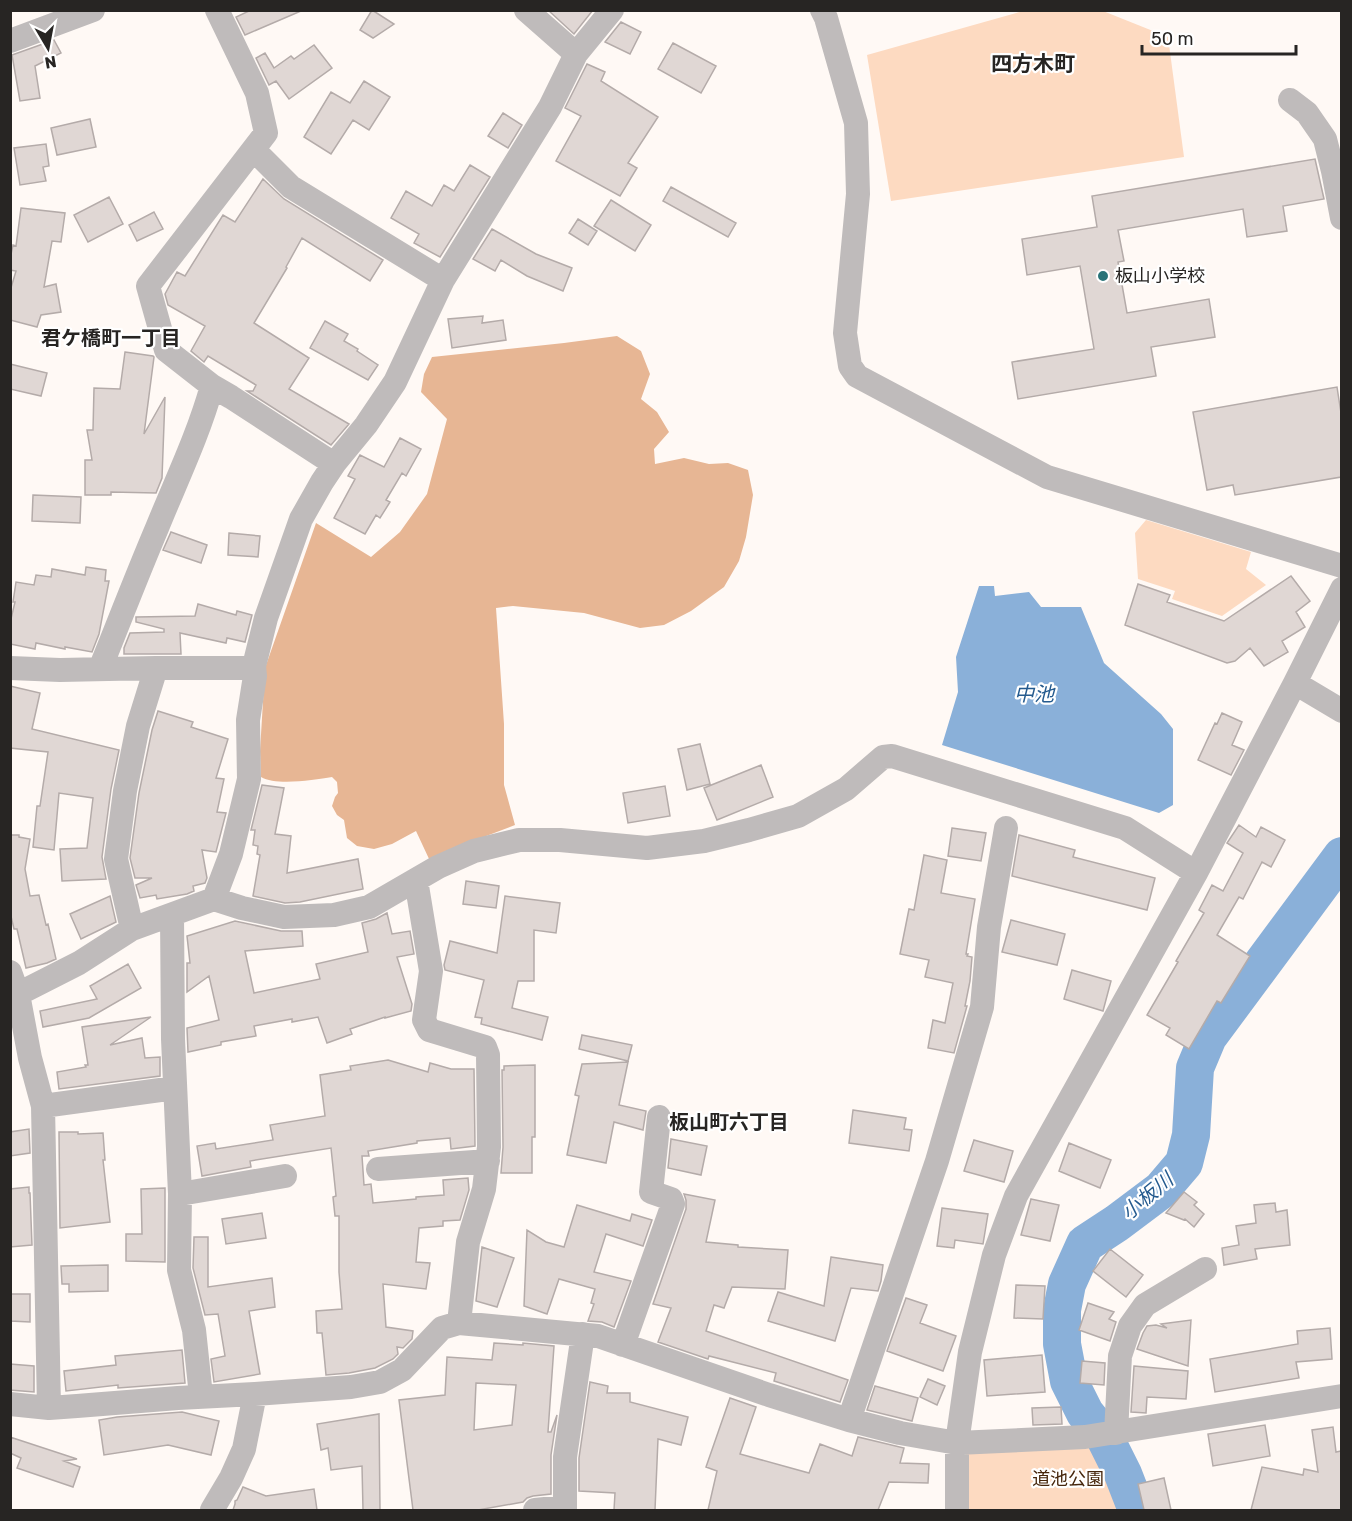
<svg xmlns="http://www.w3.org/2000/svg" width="1352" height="1521" font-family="Rubik,'Noto Sans JP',sans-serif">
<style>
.green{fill:#fddac1}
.forest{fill:#e7b694}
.water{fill:#8ab0d9}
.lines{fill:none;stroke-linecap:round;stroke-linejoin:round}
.river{stroke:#8ab0d9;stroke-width:38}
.building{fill:#e0d7d4;stroke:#b4aba9;stroke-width:1.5;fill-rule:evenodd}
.minor{stroke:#bfbbbb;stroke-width:24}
.poi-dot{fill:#297378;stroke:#fff;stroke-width:2}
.labels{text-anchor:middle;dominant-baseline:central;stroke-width:4.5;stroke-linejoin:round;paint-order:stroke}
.poi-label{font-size:18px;fill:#272523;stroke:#fff;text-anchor:start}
.park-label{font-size:18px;fill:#46260c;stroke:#fff}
.neighbourhood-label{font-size:20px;font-weight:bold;fill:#272523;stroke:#fff}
.water-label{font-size:20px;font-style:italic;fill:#245a8e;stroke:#fff}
.quarter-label{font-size:21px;font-weight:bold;fill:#272523;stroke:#fff}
</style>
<rect width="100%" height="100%" fill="#fff9f5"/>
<path class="green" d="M1023,11H1103L1168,37L1184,157L891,201L867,55Z
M1146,520L1251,552L1246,569L1266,585L1222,616L1172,599L1175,591L1138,579L1135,533Z
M1099,1447L1120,1510H967L966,1452Z"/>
<path class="forest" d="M617,336L641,351L650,374L641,399L657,412L669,432L654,449L655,464L684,458L709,464L728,463L748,470L753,495L746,537L739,561L724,587L691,611L664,625L640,628L584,613L513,606L496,608L504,724V785L515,825L473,841L430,861L416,831L392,844L374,849L357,846L347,838L344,820L337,815L332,806L335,797L338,793L337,782L332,777C314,780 276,786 261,777L260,751L265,668L316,523L371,557L400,532L427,494L447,419L421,392L424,374L432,357L564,343Z"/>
<path class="water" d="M979,586H994L995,596L1029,592L1041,607H1081L1104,663L1161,714L1173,729V805L1159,813L942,745L958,692L956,657Z"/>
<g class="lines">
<path class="river" d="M1137,1510L1123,1474L1104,1436L1085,1413L1069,1381L1062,1344V1310L1067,1284L1085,1244L1117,1223L1161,1190L1184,1163L1191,1135L1195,1068L1208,1037L1342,856"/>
</g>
<path class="building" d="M251,10H301V11L245,35L236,17Z
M372,10L394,24L373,38L360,30Z
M548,10H593L574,34Z
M621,22L641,32L630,54L605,42Z
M54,40L61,53L35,66L40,98L20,101L12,55Z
M673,43L716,66L701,93L658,69Z
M314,45L332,68L289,99L276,81L269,85L256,58L265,53L274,68L291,56L294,59Z
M587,64L605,72L601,81L658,117L628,163L637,168L620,196L556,161L581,116L565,108Z
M364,81L390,97L369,130L353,120L331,154L304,137L331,92L350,103Z
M503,113L522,125L508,148L488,136Z
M90,119L96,147L57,155L51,128Z
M46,144L49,166L43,167L46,181L20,185L14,148Z
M1315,159L1324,199L1283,206L1287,231L1247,237L1243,209L1118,230L1124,261L1118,262L1127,313L1209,299L1215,337L1151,347L1156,376L1018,399L1012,362L1094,349L1080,266L1027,275L1022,239L1097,227L1092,196Z
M470,165L490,177L440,257L414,243L419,234L391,218L406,191L432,206L444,185L454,191Z
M263,179L284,199L383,260L370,281L302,238L286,267L287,268L254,323L309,358L289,389L349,424L331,445L247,391H253L256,385L208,356L204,362L191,351L205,326L168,305L165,294L177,272L185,276L223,215L235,222Z
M671,187L736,223L728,237L663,201Z
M109,197L123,224L88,242L74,215Z
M611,200L651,225L635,251L594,226Z
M21,208L65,213L61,242L52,241L44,287L56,284L61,312L41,315L37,327L10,320V291L16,271L10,270V259L13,245L16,246Z
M154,212L163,229L137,241L129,225Z
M578,219L597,231L588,245L569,233Z
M492,229L536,254L572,268L563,291L527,276L501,260L495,271L473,259Z
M483,316L482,323L503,320L506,340L452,348L448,319Z
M325,321L348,334L344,341L358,349L357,351L378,365L368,380L310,348Z
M125,352L153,356L154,357L144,434L165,397L162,478L156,493L111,492V495H85V460H92L87,430H93L94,388L120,389Z
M10,364L47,373L41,396L10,389Z
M1337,387L1341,413V477L1235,495L1233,485L1207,490L1193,412Z
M400,438L421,449L406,476L402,473L386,500L390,502L380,518L376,515L365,534L334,518L355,479L348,476L360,455L384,467Z
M33,495L81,497L80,523L32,521Z
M171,532L207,545L201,563L163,550Z
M229,533L260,536L258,557L228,555Z
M86,567L106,570L105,581H109L99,634L92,652L65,647V649L36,643L35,649L10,644V623L15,602H13L16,582L34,585L36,575L51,577L52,569L85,575Z
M1291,576L1310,601L1296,612L1305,627L1282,641L1288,652L1264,666L1250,648L1235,661L1227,663L1125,625L1138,584L1170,595L1167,602L1224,621Z
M198,604L236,615L237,611L252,615L245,642L227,638L226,643L180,633L181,654H124V648L130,633L164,632V629L136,622V617L195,616Z
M10,686L40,693L32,729L119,750L111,789L102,857L106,879L62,881L60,849L87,848L93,798L59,793L54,850L33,847L37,806H40L48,752L10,748Z
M158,711L193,722L191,727L228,739L216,778L224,779L217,812L226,813L216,852L202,850L207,878L205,883L193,886L194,891L187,894L157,899L156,895L140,898L136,885L152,878H135L130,858L139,793L152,730Z
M1222,713L1242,722L1232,745L1244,750L1231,775L1198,760L1215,723L1217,724Z
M700,744L710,784L687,790L678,749Z
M761,765L773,797L717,820L704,788Z
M262,785L284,788L275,834L291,836L287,873L358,859L363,889L300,902L285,903L253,896L260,855L257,854L258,846L253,845L255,830H251Z
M665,786L670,816L628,823L623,793Z
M1239,825L1256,837L1261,827L1285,840L1271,867L1262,862L1243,899L1239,897L1217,935L1250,956L1221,1003L1217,1001L1189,1049L1166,1035L1170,1028L1147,1015L1178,962L1176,961L1204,913L1199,910L1212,885L1223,891L1243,853L1227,843Z
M952,828L986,833L981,861L948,856Z
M10,835H19V837L30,839L25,869L30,896L39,895L46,925L48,924L56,959L47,963L26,968L17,929H14L10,912Z
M1019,835L1075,850L1073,857L1155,878L1147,910L1012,876Z
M924,855L947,860L941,893L975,899L966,954H968L967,956L972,957L970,981L965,1006H967L954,1053L928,1048L933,1020L945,1023L953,983L925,977L929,960L900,954L909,909L914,910Z
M466,881L499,886L496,908L463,904Z
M110,896L116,922L81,939L70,914Z
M505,896L560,903L556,933L534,930V981H518L512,1008L548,1017L542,1040L481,1024L482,1018L475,1017L484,980L445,970L444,965L450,941L497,953Z
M387,913L392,934L410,931L414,954L397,957L412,1004L411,1011L385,1018V1017L350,1029L352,1034L327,1043L318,1017L292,1022V1019L254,1026L256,1036L221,1042V1045L188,1052L187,1028L219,1020L209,976L187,992V963H190L187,936L235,921L281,931H302L303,946L245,951L254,993L320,979L316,964L368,952L362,923L376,919Z
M1011,920L1065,934L1057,965L1002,952Z
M128,964L141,988L89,1018L43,1027L40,1011L97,999L90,986Z
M1072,970L1111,981L1103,1011L1064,999Z
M151,1017L110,1045L142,1038L145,1058L160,1057V1076L59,1089L57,1072L86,1067L85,1065H88L82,1027Z
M582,1035L632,1045L628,1061L579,1049Z
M388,1060L428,1072L430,1063L451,1069H474L475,1146L451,1149L450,1138L417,1141V1143L368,1151L369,1156H362L364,1185L371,1184L373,1203L416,1199V1197L444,1195L443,1180L468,1178L469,1190L460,1220L443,1221V1226L419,1228L416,1262L430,1263L426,1289L383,1284L386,1327L413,1331L412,1339L403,1348L397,1347L398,1354L393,1359L375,1368L349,1373L326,1375L322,1333H317L316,1311L342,1309L339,1272V1216H335L333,1197L336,1196L331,1148L250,1161L251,1167L202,1176L197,1146L215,1143L216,1149L273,1140L270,1125L325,1116L320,1075L351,1070L350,1066Z
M628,1062L619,1105L646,1111L643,1130L614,1122L606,1163L567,1155L579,1096L575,1095L582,1064Z
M535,1065V1137H532V1173H501L503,1147L502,1070H504V1066Z
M853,1110L906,1118L904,1129L912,1130L909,1151L849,1143Z
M29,1129L30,1153L10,1156V1132Z
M59,1132H78V1134L103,1133L105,1160H103L110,1222L60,1228Z
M671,1139L707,1146L701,1175L668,1168Z
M974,1140L1013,1151L1004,1182L964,1171Z
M1069,1143L1111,1160L1100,1188L1059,1171Z
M29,1187V1193H30L32,1245L10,1247V1189Z
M165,1188V1262L126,1261V1234H142L141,1189Z
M1184,1192L1197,1202L1194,1205L1204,1214L1194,1227L1185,1219L1184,1220L1166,1213Z
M684,1194L715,1200L706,1242L738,1245V1247L788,1250L785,1289L732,1287L724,1308L714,1305L706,1331L848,1380L840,1402L774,1381L776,1373L709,1356L708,1359L658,1342L671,1308L653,1304L686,1209V1200Z
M1031,1199L1059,1205L1050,1241L1021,1235Z
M1275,1203L1276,1212L1287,1210L1290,1245L1255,1249L1257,1259L1224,1265L1222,1248L1239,1245L1236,1226L1256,1223L1254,1205Z
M577,1205L630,1221L632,1214L652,1220L643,1246L606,1234L594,1272L631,1281L614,1327L602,1322L588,1321L594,1304L591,1303L595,1289L559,1279L547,1314L524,1306L527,1230L546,1242L564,1247Z
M942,1208L988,1214L983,1244L955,1240L954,1248L937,1246Z
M262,1213L266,1238L226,1244L222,1219Z
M194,1237H208V1287L272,1278L275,1307L249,1311L260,1374L214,1382L211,1359L225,1356L218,1314L205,1315L193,1268Z
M482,1247L514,1258L497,1307L476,1301Z
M1110,1249L1143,1275L1126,1297L1093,1271Z
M831,1257L883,1265L881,1281L878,1291L851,1288L835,1341L768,1321L778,1292L824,1306Z
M108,1265V1291L69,1292V1284H62L61,1266Z
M1016,1285L1045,1286L1043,1319L1014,1318Z
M10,1294H30V1322L10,1321Z
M906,1298L927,1305L920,1323L956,1336L943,1371L887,1351Z
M1088,1303L1114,1312L1109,1319L1116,1322L1110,1341L1079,1330Z
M1191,1320L1188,1366L1137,1349L1143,1333L1147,1326L1156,1325L1167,1328L1161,1324Z
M1330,1328L1332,1359L1296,1362L1299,1378L1215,1392L1210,1359L1298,1344L1297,1331Z
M494,1343L523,1345V1343L554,1346L548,1432H551L557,1415L551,1455V1494L533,1496L527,1498L523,1502L478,1510H413L399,1400L445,1395L447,1357L492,1360ZM476,1383L516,1385L512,1425L474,1430Z
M182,1350L185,1383L118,1388V1385L66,1391L64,1371L116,1365L115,1356Z
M1042,1355L1045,1392L987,1396L984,1360Z
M1082,1361L1105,1363L1104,1385L1080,1383Z
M10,1364L34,1366V1392L10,1390Z
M1134,1366L1188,1371L1186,1399L1147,1397L1146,1413L1131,1412Z
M928,1379L945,1386L937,1405L920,1397Z
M590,1382L608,1386L607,1393H630V1402L688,1417L681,1445L658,1439L655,1510H614L615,1493L579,1491V1458Z
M875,1386L918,1398L912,1421L867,1410Z
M730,1398L756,1407L740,1454L809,1473L820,1444L852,1456L858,1437L904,1448L900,1463L929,1464L928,1483L889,1482L878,1510H708L717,1471L706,1467Z
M1061,1407L1062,1424L1033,1425L1032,1408Z
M182,1412L219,1421L211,1455L168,1445L104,1455L99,1420L117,1417Z
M379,1414L380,1510H363L362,1466L331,1470L328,1448L321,1450L317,1424Z
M1265,1425L1270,1456L1213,1466L1208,1434Z
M1333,1427L1336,1452L1341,1451V1510H1251L1262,1467L1303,1475L1304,1469L1318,1472L1312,1430Z
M10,1437L77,1459L64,1461L80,1467L73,1487L17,1468L21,1458L10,1453Z
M1164,1478L1171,1510H1144L1138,1484Z
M243,1487L266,1496L314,1489L317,1510H233L235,1504V1501L237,1500Z"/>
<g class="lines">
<path class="minor" d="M217,10L257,93L266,133L148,286L166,350L212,386L231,397L334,464
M526,10L576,54
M822,10L826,18L856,123L858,194L845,333L850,366L857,376L1047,477L1342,566
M10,41L93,10
M1290,100L1307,113L1325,139L1333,171L1342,218
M254,150L291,187L443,280
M10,668L60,670L156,668H239L254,666
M100,669C119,622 137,575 157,528C176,481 198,436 212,386
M1295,683L1342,711
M416,880L431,971L424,1020L429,1030L485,1047L488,1055L489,1147L484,1189L468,1242L459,1323
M214,899L231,854L249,779L248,720L255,676L254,666L266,618L301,519L322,482L334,464L366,425L395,382L443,280L550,107L576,54L612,10
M172,915L173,1039L180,1194L179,1270L194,1330L201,1396
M132,929L116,859L125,791L138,726L156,668
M10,972L18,994L30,1058L43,1106L49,1408
M18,994L79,963L132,929L214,899L242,908L284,917L334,915L369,907L438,867L474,851L519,840H560L647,848L704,841L749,830L798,816L846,789L883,757L892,756L1125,828L1196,873
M43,1106L175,1088
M378,1169L488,1161
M180,1194L285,1176
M623,1345L673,1204L671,1199L651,1192L659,1117
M10,1404L49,1408L77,1406L178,1398L255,1394L351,1387L380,1382L402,1370L442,1328L459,1323L598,1336L769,1395L849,1420L900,1433L957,1443L1085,1437L1342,1396
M849,1420L937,1161L982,1007L989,927L1006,828
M1116,1433L1120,1356L1130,1326L1145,1305L1205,1269
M212,1510L231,1478L244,1449L255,1394
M535,1510L565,1507
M565,1510V1457L583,1334
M957,1510V1443L970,1352L994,1255L1016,1196L1196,873L1295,683L1342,589"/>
</g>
<circle class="poi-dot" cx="1103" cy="276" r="6"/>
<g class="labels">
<g class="poi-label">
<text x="1115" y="276">板山小学校</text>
</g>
<g class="park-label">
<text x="1068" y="1479">道池公園</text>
</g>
<g class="neighbourhood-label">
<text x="111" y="338">君ケ橋町一丁目</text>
<text x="729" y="1122">板山町六丁目</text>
</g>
<g class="water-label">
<text x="1034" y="694">中池</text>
<text transform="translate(1147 1196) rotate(-40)">小板川</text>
</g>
<g class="quarter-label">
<text x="1033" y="63">四方木町</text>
</g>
</g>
<rect width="1352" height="1521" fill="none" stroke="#272523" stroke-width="24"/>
<g transform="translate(48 48) rotate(170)" stroke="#ffffff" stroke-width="4.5" paint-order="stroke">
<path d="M0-4.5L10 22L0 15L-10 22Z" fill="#272523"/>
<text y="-9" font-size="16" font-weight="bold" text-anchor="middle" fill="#272523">N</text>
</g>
<path d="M1142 45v9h154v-9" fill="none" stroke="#272523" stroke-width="3"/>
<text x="1151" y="45" font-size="18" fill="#272523" stroke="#ffffff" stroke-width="4.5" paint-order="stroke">50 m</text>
</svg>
